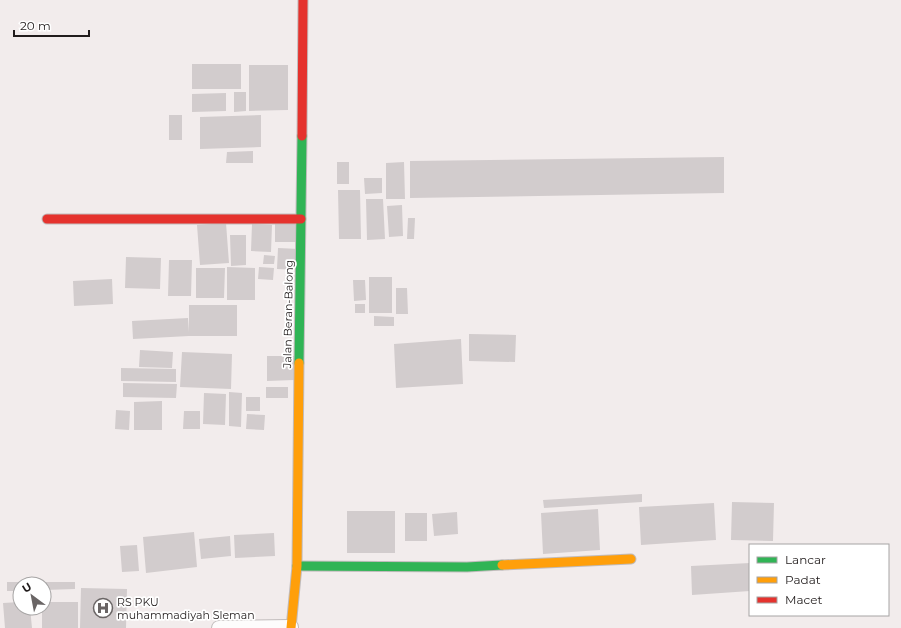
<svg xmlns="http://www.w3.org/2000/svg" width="901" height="628" font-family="Montserrat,sans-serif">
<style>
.building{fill:#d2cccd}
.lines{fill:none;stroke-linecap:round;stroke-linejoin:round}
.lane-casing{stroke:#c1bcbc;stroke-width:16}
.fast-casing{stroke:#c1bcbc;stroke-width:11}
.slow-casing{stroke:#c1bcbc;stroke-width:11}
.jam-casing{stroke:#c1bcbc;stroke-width:11}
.lane{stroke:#fdfcfc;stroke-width:14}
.fast{stroke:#30b455;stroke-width:9}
.slow{stroke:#ff9f0a;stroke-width:9}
.jam{stroke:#e5322d;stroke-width:9}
.labels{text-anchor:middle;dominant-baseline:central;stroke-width:3.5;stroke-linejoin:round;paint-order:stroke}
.street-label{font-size:11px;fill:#211c1c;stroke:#fff}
.poi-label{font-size:11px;fill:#211c1c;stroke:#fff;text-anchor:start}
</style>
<rect width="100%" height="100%" fill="#f2ecec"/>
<path class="building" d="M192,64H241V89H192Z
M249,65H288V110L249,111Z
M234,92H246V111L234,112Z
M226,93V111L192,112V94Z
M169,115H182V140H169Z
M261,115V147L200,149V117Z
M253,151V163H226L227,152Z
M724,157V193L410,198V161Z
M337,162H349V184H337Z
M404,162L405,199H386V163Z
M364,178H382V193L365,194Z
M338,190H360L361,239H339Z
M366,199H383L385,239L367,240Z
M402,205L403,236L389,237L387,206Z
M408,218H415L414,239H407Z
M226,223L229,263L200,265L197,225Z
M252,224L272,225L271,252L251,251Z
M275,224H301L300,242H275Z
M230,235H246V265L231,266Z
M278,248L299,249L298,270L277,269Z
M264,255L275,256L274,264H263Z
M126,257L161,258L160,289L125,288Z
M169,260H192L191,296H168Z
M227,267L255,268V300H227Z
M259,267L274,268L273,280L258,279Z
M196,268H225L224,298H196Z
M369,277H392V313H369Z
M112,279L113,304L74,306L73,281Z
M353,280H365L366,300L354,301Z
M396,288H407L408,314H396Z
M355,304H365V313H355Z
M189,305H237V336H189L133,339L132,321L188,318L189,332Z
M374,316L394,317V326H374Z
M469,334L516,335L515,362L469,361Z
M461,339L463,384L396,388L394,344Z
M140,350L173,352L172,368L139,367Z
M182,352L232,354L231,389L180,387Z
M267,356H294V380L267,381Z
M121,368L176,369V382L121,381Z
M123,383L177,384L176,398L123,397Z
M266,387H288V398H266Z
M229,392L242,393L241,427L229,426Z
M204,393L226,394L225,425L203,424Z
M246,397H260V411H246Z
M162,401V430H134V402Z
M116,410L130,411L129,430L115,429Z
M184,411H200V429H183Z
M247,414L265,415L264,430L246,429Z
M642,494V502L544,508L543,500Z
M732,502L774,503L773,541L731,540Z
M714,503L716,540L641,545L639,507Z
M598,509L600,550L543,554L541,513Z
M347,511H395V553H347Z
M457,512L458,534L434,536L432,514Z
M405,513H427V541H405Z
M194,532L197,567L146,573L143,537Z
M274,533L275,556L235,558L234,535Z
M230,536L231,556L201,559L199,539Z
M137,545L139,571L122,572L120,546Z
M750,563V591L692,595L691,566Z
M7,582H75V589L44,590V584H20V591H7Z
M81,588L127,589L126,628H80Z
M20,602V608H30L32,628H5L3,603Z
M44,602H78V628H42V608H44Z"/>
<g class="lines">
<defs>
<path id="lane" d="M219,628L291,627"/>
<path id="fast" d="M299,363L302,136
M297,566L467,567L502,565"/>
<path id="slow" d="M502,565L631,559
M291,628L297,566L299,363"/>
<path id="jam" d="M302,136L303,0
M47,219H301"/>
</defs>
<use href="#lane" class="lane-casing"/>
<use href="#fast" class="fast-casing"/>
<use href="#slow" class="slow-casing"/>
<use href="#jam" class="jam-casing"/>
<use href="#lane" class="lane"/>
<use href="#fast" class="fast"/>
<use href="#slow" class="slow"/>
<use href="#jam" class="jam"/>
</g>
<defs>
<symbol id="hospital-ring" viewBox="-11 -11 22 22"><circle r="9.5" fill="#fff" stroke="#6a6565" stroke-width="1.5"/><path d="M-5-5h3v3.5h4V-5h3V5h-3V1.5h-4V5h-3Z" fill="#6a6565"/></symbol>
</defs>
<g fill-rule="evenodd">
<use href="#hospital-ring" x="92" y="597" width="22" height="22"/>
</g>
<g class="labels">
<g class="street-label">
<text transform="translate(288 314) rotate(-89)">Jalan Beran-Balong</text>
</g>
<g class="poi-label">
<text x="117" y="602">RS PKU<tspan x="117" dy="13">muhammadiyah Sleman</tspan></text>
</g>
</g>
<rect x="749" y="544" width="140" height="72" fill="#ffffff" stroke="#a6a4a4"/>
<rect x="757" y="557" width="20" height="6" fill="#30b455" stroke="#a6a4a4"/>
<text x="785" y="564" font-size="12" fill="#211c1c">Lancar</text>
<rect x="757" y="577" width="20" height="6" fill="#ff9f0a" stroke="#a6a4a4"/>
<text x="785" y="584" font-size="12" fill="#211c1c">Padat</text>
<rect x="757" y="597" width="20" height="6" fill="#e5322d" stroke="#a6a4a4"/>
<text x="785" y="604" font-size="12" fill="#211c1c">Macet</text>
<g transform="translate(32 596) rotate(328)"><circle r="19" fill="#ffffff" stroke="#a6a4a4"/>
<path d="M0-3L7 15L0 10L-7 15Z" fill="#6a6565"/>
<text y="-6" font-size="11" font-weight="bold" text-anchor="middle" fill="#211c1c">U</text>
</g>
<path d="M14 30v6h75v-6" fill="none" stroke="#211c1c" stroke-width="2"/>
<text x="20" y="30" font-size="12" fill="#211c1c" stroke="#ffffff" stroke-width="3" paint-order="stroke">20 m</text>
</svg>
